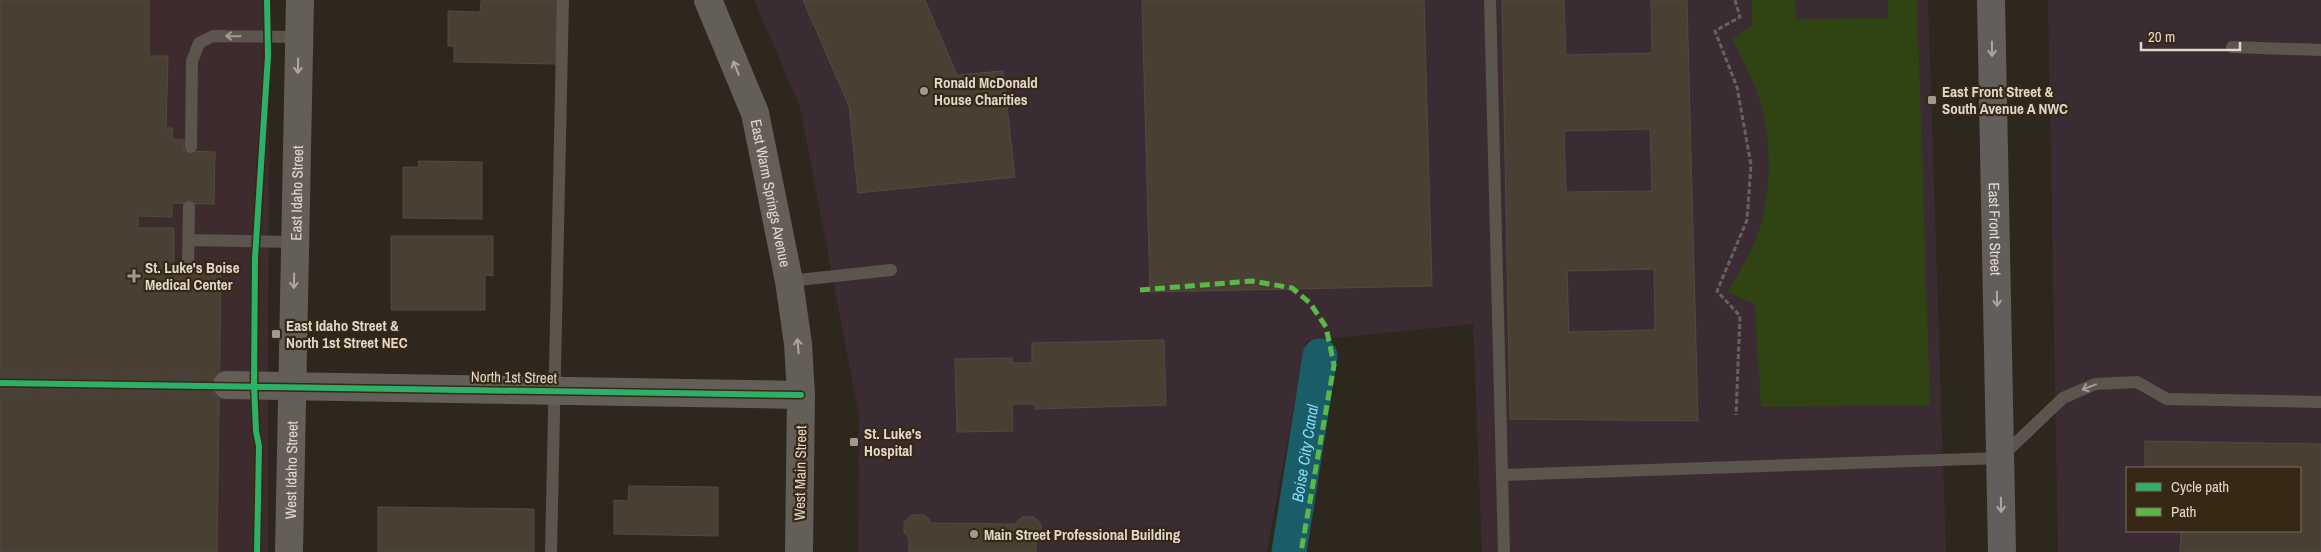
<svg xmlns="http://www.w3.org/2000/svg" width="2321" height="552" font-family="'Archivo Narrow',sans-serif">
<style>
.commercial{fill:#3b2c34;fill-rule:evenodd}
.medical{fill:#3e2b2e}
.green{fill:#304312}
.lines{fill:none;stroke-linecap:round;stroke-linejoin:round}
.canal{stroke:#1b5c69;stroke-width:35}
.building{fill:#494033;stroke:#514b42;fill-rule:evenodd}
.secondary-tunnel{stroke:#494137;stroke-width:28;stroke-dasharray:28 14;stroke-linecap:butt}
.path{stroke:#68625c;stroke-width:3;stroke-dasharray:5 2.5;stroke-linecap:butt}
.lane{stroke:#5b554d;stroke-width:12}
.secondary{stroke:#645e59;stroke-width:28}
.primary{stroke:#625e5b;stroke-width:28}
.quiet{stroke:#58b947;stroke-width:5;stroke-dasharray:10 5;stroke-linecap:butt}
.cycleway-casing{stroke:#362815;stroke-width:9}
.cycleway{stroke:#2db169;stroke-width:6}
.oneway{stroke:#a59c93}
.oneway2{stroke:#aea79f}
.oneway3{stroke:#afa79e}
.poi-dot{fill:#a2998f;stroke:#362815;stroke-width:2}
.labels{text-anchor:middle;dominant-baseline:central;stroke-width:4.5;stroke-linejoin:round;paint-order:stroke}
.poi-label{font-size:15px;font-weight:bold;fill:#e1d7cc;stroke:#362815;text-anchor:start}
.street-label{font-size:15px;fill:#e1d7cc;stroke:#362815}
.water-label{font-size:16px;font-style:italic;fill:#85ddf3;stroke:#362815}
</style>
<rect width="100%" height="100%" fill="#2e271d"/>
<path class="commercial" d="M754,0H1928L1946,552H1482L1473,324L1306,341L1267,552H858L859,416L800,107Z
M2048,0H2321V552H2058ZM2127,468H2300V531H2127Z"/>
<path class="medical" d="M0,0H269L268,552H0Z"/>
<path class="green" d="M1752,0H1795L1796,19L1888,18V0H1917L1930,405L1761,407L1755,305L1728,292C1738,272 1753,251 1759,230C1771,192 1772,144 1761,105C1755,82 1743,60 1732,39L1752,26Z"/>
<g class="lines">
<path class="canal" id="s1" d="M1289,552L1320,356"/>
</g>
<path class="building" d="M0,0H149V56H168L166,128H173L172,139L184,140V151L215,152L214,204L172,203V217L138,216V228H174V271L221,272L217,552H0Z
M481,0H557L556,64L454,62V46H448V11L480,12Z
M803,0H925L957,75L1003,71L1015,177L858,193L849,106Z
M1142,0H1424L1432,286L1150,292Z
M1502,0H1564L1566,55L1652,53L1651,0H1687L1698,421L1510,419ZM1650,129L1652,191L1566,192L1564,131ZM1654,269L1655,330L1569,332L1567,271Z
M418,161L482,162V219L403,218V167H419Z
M391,236H493V276L485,275V310H391Z
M1164,340L1166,405L1035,409V404H1012L1013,431L957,432L955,359L1012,358V363H1032V343Z
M2145,441L2321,444V552H2180L2181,531H2300V468H2145Z
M629,486L718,487V536L614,534V500L628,501Z
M378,507L534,509V552H378Z
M912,515H924L930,520V523L1015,524L1022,517H1034L1041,524V535L1036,541V552H909V539L906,533H904V522Z"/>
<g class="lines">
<path class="secondary-tunnel" d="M0,383L227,385"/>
<path class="path" d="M1735,0L1740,17L1715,31L1737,87L1751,165L1747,220L1717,291L1740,316L1736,415"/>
<path class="lane" d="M1490,0L1504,552
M2232,47L2321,50
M191,147L192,61L199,43L213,36L299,37
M189,240L294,242
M188,264L189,207
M789,281L891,270
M1503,475L2000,458L2063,398L2095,384L2137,382L2167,399L2321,402
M551,552L563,0"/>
<g class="secondary">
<path id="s2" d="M708,0L755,113L789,281L798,344L801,395L799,552"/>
<path d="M227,385L801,395"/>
<path id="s3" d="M289,552L300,0"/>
</g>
<path class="primary" id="s4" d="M1991,0L2002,552"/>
<path class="quiet" d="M1140,290L1252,281L1292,288L1310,303L1326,327L1334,365L1301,552"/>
<defs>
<path id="cycleway" d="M0,383L801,395
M257,552L259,446L256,431L254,385L255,258L268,56L267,0"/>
</defs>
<use href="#cycleway" class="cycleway-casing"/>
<use href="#cycleway" class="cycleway"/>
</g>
<defs><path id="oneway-shaft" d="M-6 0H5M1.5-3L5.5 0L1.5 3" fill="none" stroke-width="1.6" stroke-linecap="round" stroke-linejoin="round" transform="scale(1.25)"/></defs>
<g class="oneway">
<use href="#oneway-shaft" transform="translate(233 36) rotate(-179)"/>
<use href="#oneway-shaft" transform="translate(2089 387) rotate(159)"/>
</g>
<g class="oneway2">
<use href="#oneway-shaft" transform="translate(1992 49) rotate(89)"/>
<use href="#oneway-shaft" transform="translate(1997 299) rotate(89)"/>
<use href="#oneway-shaft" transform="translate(2001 505) rotate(89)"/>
</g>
<g class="oneway3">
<use href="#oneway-shaft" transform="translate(298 66) rotate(91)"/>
<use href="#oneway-shaft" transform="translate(736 68) rotate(-112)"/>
<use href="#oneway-shaft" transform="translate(294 281) rotate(91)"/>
<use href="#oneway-shaft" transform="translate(798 346) rotate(-95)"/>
</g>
<g class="poi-dot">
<circle cx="924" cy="91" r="5"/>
<rect x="1927" y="95" width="10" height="10" rx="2.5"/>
<path d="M131.5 268.5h5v5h5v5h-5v5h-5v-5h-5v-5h5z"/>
<rect x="271" y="329" width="10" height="10" rx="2.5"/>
<rect x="849" y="437" width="10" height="10" rx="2.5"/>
<circle cx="974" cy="534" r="5"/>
</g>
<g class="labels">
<g class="poi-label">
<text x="934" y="82">Ronald McDonald<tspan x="934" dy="17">House Charities</tspan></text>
<text x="1942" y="91">East Front Street &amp;<tspan x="1942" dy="17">South Avenue A NWC</tspan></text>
<text x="145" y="267">St. Luke's Boise<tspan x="145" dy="17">Medical Center</tspan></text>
<text x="286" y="325">East Idaho Street &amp;<tspan x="286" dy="17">North 1st Street NEC</tspan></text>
<text x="864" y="433">St. Luke's<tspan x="864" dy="17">Hospital</tspan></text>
<text x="984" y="534">Main Street Professional Building</text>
</g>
<g class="street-label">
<text stroke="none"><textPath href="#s3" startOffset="359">East Idaho Street</textPath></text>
<text stroke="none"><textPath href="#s2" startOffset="204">East Warm Springs Avenue</textPath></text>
<text stroke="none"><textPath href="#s4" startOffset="229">East Front Street</textPath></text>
<text transform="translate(514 377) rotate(1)">North 1st Street</text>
<text stroke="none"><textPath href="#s3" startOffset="82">West Idaho Street</textPath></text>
<text transform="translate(800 473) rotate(-89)">West Main Street</text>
</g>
<g class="water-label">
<text stroke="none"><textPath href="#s1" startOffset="100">Boise City Canal</textPath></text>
</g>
</g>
<rect x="2126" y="467" width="175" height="65" fill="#362815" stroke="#7a6e5e"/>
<rect x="2136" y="483" width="25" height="8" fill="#2db169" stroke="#7a6e5e"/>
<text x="2171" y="492" font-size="15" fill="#e1d7cc">Cycle path</text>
<rect x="2136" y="508" width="25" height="8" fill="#58b947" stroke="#7a6e5e"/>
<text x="2171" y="517" font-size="15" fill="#e1d7cc">Path</text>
<path d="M2141 42v8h99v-8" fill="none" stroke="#e1d7cc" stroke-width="2.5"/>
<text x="2148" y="42" font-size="15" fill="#e1d7cc" stroke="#362815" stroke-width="4" paint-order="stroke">20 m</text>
</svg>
